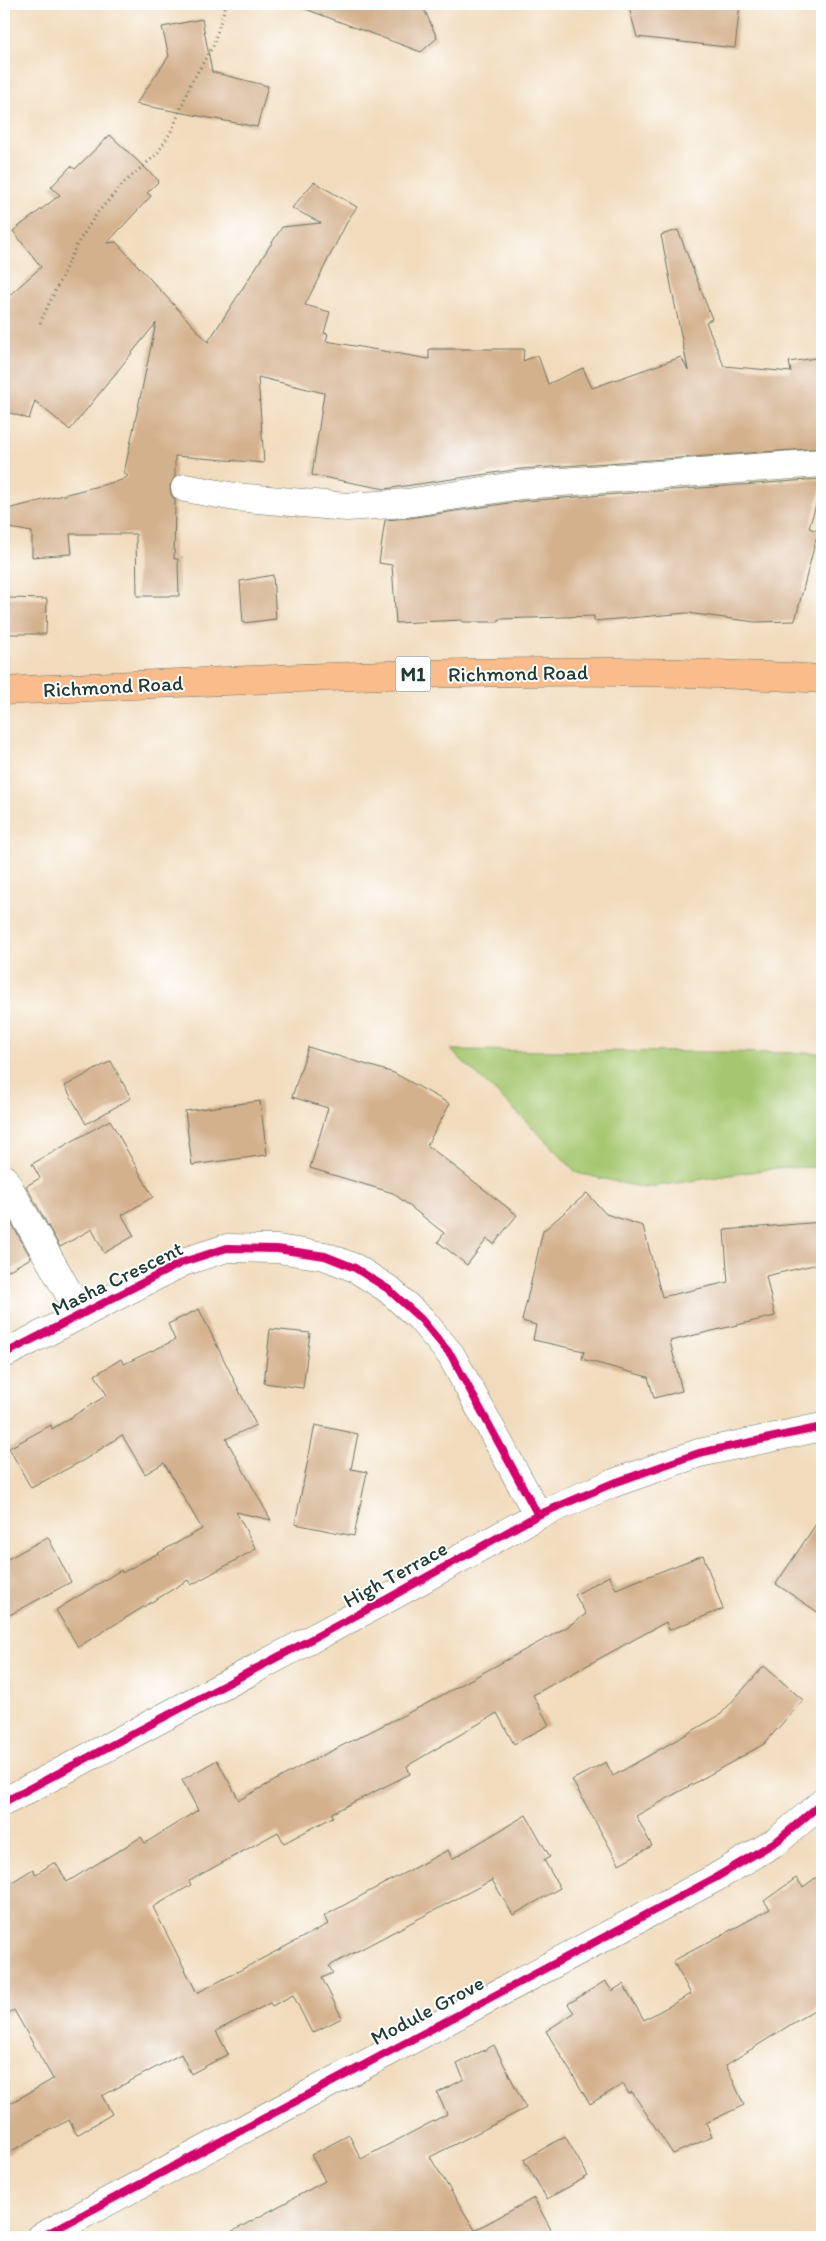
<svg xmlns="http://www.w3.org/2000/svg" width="826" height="2241" font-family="Itim,sans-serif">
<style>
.green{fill:#a6c770;stroke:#628252}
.building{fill:#d4b18d}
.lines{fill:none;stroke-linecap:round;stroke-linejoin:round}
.street-casing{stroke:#687464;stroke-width:29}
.highway-casing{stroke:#687464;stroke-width:29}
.path{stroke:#687464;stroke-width:3;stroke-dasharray:1 4;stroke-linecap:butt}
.street{stroke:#fff;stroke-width:28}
.highway{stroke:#fabc8b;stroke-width:28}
.cycleway-casing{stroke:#fff;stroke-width:11}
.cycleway{stroke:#d6006c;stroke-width:8}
.labels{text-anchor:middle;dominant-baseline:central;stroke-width:4;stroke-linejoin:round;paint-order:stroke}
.shield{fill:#fff;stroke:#627771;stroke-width:1}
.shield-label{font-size:20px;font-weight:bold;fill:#1f3d34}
.street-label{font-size:21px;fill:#1f3d34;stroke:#fff}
</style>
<rect width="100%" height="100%" fill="#fff"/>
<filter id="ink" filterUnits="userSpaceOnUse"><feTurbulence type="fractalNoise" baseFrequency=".02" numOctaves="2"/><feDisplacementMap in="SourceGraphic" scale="10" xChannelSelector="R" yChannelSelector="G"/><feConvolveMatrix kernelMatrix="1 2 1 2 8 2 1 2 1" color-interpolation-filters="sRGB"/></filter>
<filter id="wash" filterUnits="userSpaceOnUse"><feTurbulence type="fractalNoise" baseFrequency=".0096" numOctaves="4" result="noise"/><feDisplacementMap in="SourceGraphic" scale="20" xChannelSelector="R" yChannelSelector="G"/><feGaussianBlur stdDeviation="1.12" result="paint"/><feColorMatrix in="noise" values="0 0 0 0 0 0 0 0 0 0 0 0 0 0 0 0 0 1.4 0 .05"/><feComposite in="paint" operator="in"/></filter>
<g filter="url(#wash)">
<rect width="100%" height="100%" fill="#f1dbbc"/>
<path class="green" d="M451,1050L822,1053V1167L777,1168L644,1188L577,1173L528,1123Z"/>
<g id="blocks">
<path class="building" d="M301,4H422L437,38L421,52L300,7Z
M628,4H740L735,48L637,37Z
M202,19L212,72L268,86L257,127L136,104L169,56L162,27Z
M110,135L159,181L147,193L151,196L107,243L116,242L208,342L282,227L321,223L292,208L314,182L357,207L348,220L305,305L330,312L324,333L328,334L326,341L429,359V349H524L523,361L538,355L548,384L583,368L592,388L681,357L688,370L661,235L678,230L712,319L706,322L724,366L791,372L789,362L822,357V448L520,469L385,489L312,475L324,393L258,377L264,463L175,456V476L170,486L171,494L175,500L174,559H178L179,596H137L136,534H70L72,554L32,557V532L4,527V510L122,480L128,476L124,473L156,323L70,430L35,401L29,419L4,411V300L41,267L13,231L60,195L51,187L71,166L75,169Z
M822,479V485L809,528L818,531L795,621L755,622L687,613L594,621V616L499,619V622H462V620L396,623L392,565L379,563L385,520L409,518L523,501Z
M273,575L276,619L243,623L240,581Z
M9,598L47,599L46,634H9Z
M308,1047L394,1073L450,1104L427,1145L517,1215L494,1244L487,1239L467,1265L438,1242L444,1233L393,1193L310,1168L328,1108L292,1097Z
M111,1061L131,1098L86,1124L65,1086Z
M260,1101L267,1155L192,1165L185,1111Z
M110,1120L153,1197L122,1215L134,1236L104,1253L92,1229L60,1247L26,1186L40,1178L32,1164Z
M587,1193L606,1214L643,1226L662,1297L728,1282L724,1230L822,1222V1263L766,1276L775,1316L670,1341L682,1391L654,1398L648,1377L582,1359L584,1351L533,1340L536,1325L522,1321L543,1231Z
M4,1210L31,1258L4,1273Z
M199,1309L256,1425L226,1439L271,1520L236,1512L256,1549L191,1585L188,1580L78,1647L56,1610L121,1570L122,1573L202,1529L164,1463L145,1474L122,1435L84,1460L31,1488L9,1448L51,1425L52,1429L107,1395L95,1375L121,1359L124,1364L175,1340L168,1324Z
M270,1329L310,1333L303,1388L264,1383Z
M315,1425L358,1434L351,1469L367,1472L354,1536L295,1524Z
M822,1515V1615L776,1584Z
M48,1537L71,1582L4,1618V1561Z
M703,1555L723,1609L669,1630L666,1622L533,1695L549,1725L514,1744L497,1713L407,1766L410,1774L332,1813L333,1817L284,1843L278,1832L189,1881L191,1885L153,1907L197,1993L328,1924L324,1916L372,1890L448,1850L452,1859L526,1815L550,1857L544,1860L560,1888L513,1915L492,1880L329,1966L333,1973L322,1978L342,2018L312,2033L293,1995L272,2006L270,2003L216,2031L228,2054L191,2074L181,2054L102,2096L112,2114L77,2135L69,2120L4,2155V2107L53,2079L14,2010L4,2016V1887L33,1869L36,1874L55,1862L67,1882L141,1837L145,1843L198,1810L182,1780L217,1760L239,1800L305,1764L422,1706L567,1627L586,1614L575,1595L609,1576L616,1589Z
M764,1666L803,1700L764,1744L636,1816L652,1846L619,1864L572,1780L606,1762L613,1776L720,1715Z
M822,1873V2005L726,2065L744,2105L706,2123L712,2137L673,2154L632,2092L629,2094L623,2084L590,2104L546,2031L574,2013L568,2004L605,1981L612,1991L623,1984L644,2020L691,1994L673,1961L770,1909L764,1901L796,1878L803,1887Z
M494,2045L526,2108L430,2157L475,2230L534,2198L555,2237H222L325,2181L311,2155L349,2135L361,2159L447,2114L437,2093L464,2079L457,2064Z
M565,2136L588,2176L547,2199L524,2160Z"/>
</g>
</g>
<g filter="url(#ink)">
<use href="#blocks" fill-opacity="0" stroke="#687464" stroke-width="1"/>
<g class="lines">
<defs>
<path id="street" d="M185,488L235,497L347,507L407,503L521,485L822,463
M4,1179L81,1315
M4,1354L183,1262L227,1248L277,1249L325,1256L355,1268L388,1289L421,1319L451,1355L538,1515
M4,1802L387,1599L538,1515L611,1484L699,1453L822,1427
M41,2237L715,1878L777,1841L822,1803"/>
<path id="highway" d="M4,691C276,679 549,662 822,679"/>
</defs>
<use href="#street" class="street-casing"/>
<use href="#highway" class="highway-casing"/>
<path class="path" d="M40,323L77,244L98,212L125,182L157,154L173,128L190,85L213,46L226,4"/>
<use href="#street" class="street"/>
<use href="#highway" class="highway"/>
<defs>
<path id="cycleway" d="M4,1354L183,1262L227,1248L277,1249L325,1256L355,1268L388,1289L421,1319L451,1355L538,1515
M4,1802L387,1599L538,1515L611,1484L699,1453L822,1427
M41,2237L715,1878L777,1841L822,1803"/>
</defs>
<use href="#cycleway" class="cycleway-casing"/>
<use href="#cycleway" class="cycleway"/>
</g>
</g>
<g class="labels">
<rect class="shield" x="395.5" y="656.5" width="35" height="35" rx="4"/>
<g class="shield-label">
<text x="413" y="674">M1</text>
</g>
<g class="street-label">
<text transform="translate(518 673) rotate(-1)">Richmond Road</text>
<text transform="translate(113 686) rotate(-3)">Richmond Road</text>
<text transform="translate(117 1278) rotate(-26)">Masha Crescent</text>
<text transform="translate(395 1574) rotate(-29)">High Terrace</text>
<text transform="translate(427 2010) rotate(-28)">Module Grove</text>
</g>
</g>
<rect width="826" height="2241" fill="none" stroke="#fff" stroke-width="20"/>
</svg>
